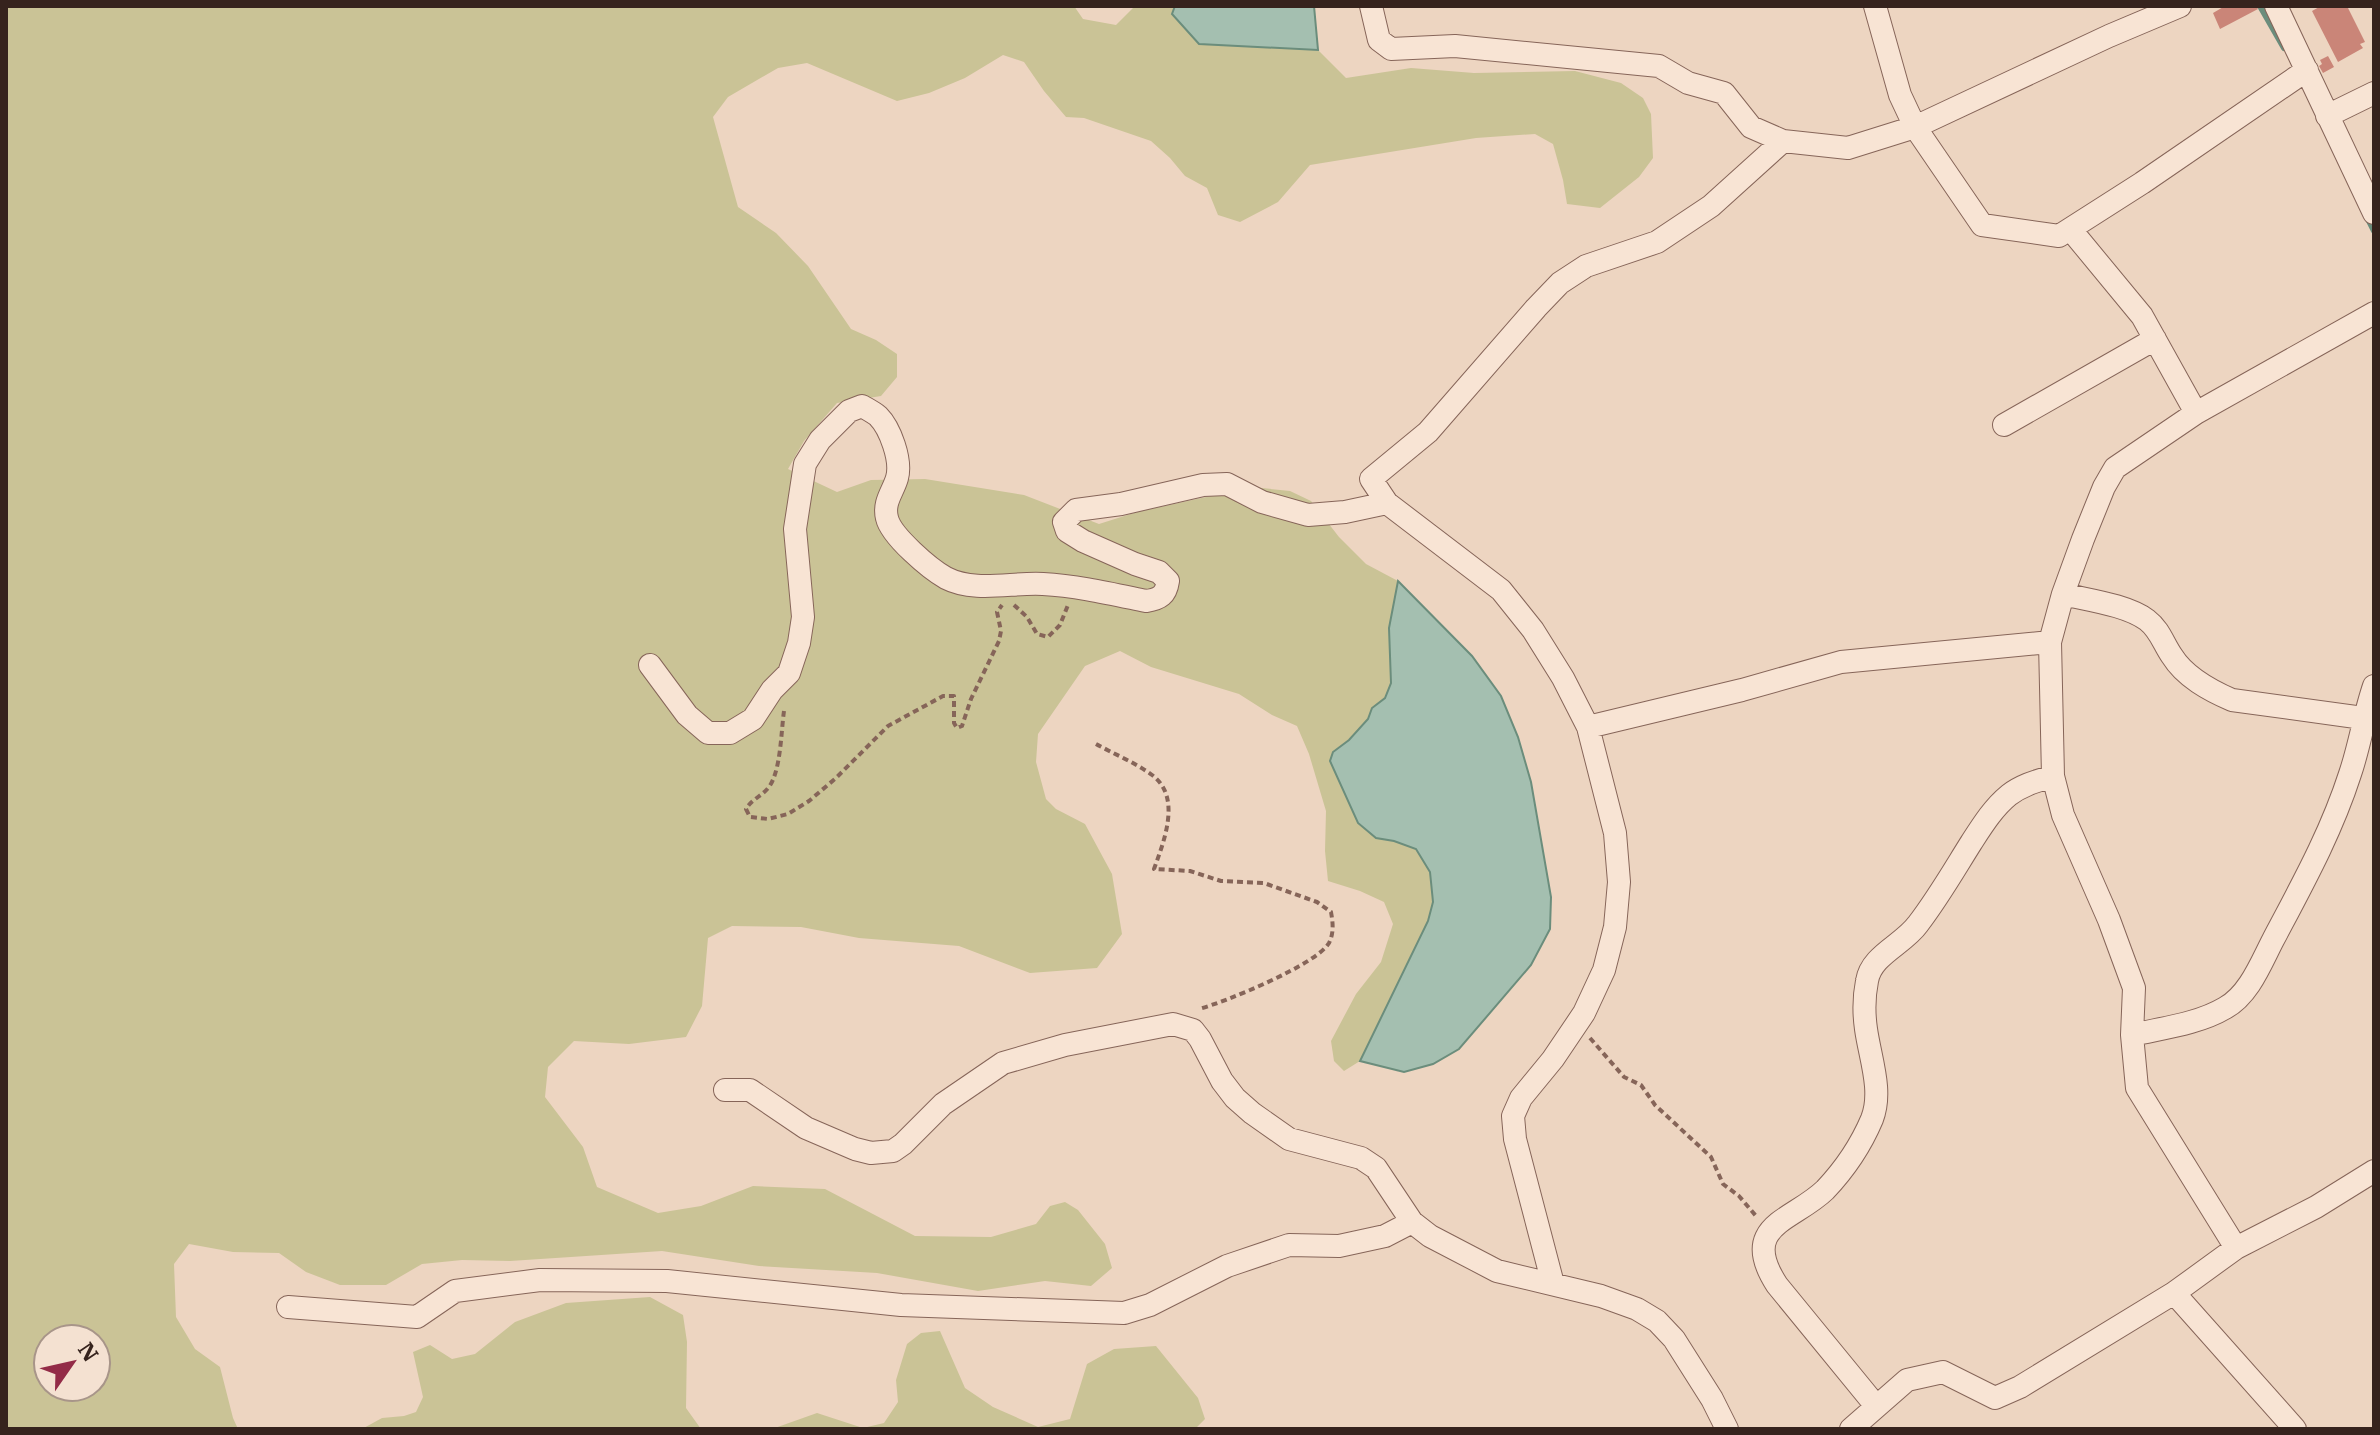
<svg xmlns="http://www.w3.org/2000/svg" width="2380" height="1435" font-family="'IBM Plex Serif',serif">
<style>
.green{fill:#cac396;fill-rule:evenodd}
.water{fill:#a4bfb0;stroke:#6b8d7c;stroke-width:2}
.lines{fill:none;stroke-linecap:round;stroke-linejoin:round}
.stream{stroke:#6b8d7c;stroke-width:6}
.building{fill:#ca8578}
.minor-casing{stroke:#866559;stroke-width:24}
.path{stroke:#866559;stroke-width:4;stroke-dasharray:6 4;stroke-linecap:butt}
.minor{stroke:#f8e4d4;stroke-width:22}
</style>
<rect width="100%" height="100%" fill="#edd5c1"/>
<path class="green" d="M6,6H1074L1083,19L1116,25L1135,6H1175L1173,15L1199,44L1318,50L1346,78L1411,68L1474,73L1575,71L1621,83L1643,98L1651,114L1653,158L1639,177L1600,208L1567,204L1563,180L1553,144L1535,134L1476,138L1310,165L1278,202L1240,222L1218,215L1207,188L1185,176L1170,158L1151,141L1084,118L1066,117L1044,91L1024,62L1003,55L965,78L929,93L897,101L807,63L778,68L728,97L713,117L738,207L776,233L808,266L851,329L876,340L897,354V377L881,396L837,403L804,441L788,469L837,492L871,480L925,479L1024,495L1099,524L1137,512L1252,487L1290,491L1311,501L1339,537L1366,564L1398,581L1389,628L1391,683L1385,698L1372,708L1368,719L1349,740L1333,752L1376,838L1394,841L1416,849L1430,872L1433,902L1428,921L1360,1061L1344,1071L1334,1061L1331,1041L1356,994L1381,962L1393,924L1384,902L1360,891L1328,881L1325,851L1326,811L1309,754L1297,726L1272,715L1239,694L1151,667L1120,651L1085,666L1038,734L1036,762L1046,799L1056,809L1085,824L1112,874L1122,934L1097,968L1030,973L959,946L859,938L801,927L732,926L708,938L702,1006L686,1037L629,1044L574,1041L548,1067L545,1097L583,1147L597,1187L658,1213L701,1206L753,1186L825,1189L915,1236L991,1237L1036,1224L1050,1206L1065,1202L1078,1210L1105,1244L1112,1268L1091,1286L1045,1281L978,1291L877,1273L759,1266L662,1251L510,1261L462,1260L422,1264L386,1285H340L306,1272L279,1253L233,1252L189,1244L174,1264L176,1317L195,1349L220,1367L233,1418L238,1429H6ZM48,1339H96V1387H48Z
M650,1297L683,1315L687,1342L686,1408L701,1429H362L382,1418L404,1416L416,1412L423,1397L413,1352L430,1345L452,1359L475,1354L515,1322L566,1303Z
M940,1331L965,1388L993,1407L1038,1427L1070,1419L1087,1364L1114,1349L1156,1346L1198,1398L1205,1419L1195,1429H772L817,1413L863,1428L884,1423L898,1402L896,1380L907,1344L921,1333Z"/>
<path class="water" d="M1175,6H1314L1318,50L1199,44L1172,14Z
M1398,581L1472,656L1501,696L1518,737L1531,782L1551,897L1550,929L1531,965L1459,1049L1433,1064L1404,1072L1360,1061L1428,921L1433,902L1430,872L1416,849L1394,841L1376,838L1358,823L1330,761L1333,752L1349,740L1368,719L1372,708L1385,698L1391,683L1389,628Z"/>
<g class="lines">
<path class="stream" d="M2260,6L2284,48
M2366,215L2374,231"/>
</g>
<path class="building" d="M2225,6H2256L2258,9L2220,29L2213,13Z
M2321,6H2347L2365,42L2360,44L2363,48L2338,62L2312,11Z
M2328,56L2334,67L2323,73L2319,66L2322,64L2320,60Z"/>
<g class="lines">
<defs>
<path id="minor" d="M1371,6L1379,40L1391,49L1455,46L1659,66L1688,83L1724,93L1751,127L1783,141L1848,148L1915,127L2109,36L2180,6
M1875,6L1900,95L1915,127L1982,225L2059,236L2142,183L2307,70
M2276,6L2374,213
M2327,116L2374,93
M2071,230L2142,316L2196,413
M2004,425L2155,339
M2063,594C2088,600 2127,605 2147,620C2160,630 2163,643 2172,656C2185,677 2209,690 2232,700L2363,718L2374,722
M650,665L687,715L708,733H730L753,719L772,690L789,673L799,643L803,617L795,529L805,464L820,440L849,411L862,406C867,409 873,412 878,416C890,428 902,460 897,478C893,492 883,502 887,518C891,536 930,569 946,578C975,593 1012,582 1043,584C1078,586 1112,594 1146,601C1160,599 1166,595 1168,581L1159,572L1135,564L1083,541L1067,531L1064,522L1076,510L1121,504L1203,485L1227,484L1262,502L1308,515L1345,512L1387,503
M1588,727L1742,690L1841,662L2050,642
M2132,1035C2162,1028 2198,1024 2225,1008C2249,995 2261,963 2273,940C2302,885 2331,833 2350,774C2360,745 2364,715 2374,686
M725,1090H750L806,1128L855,1149L871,1153L893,1151L903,1144L943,1104L1003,1063L1065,1045L1173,1024L1193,1030L1200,1039L1222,1081L1235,1098L1252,1113L1289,1139L1361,1158L1376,1168L1412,1222L1430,1236L1497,1271L1601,1296L1637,1309L1657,1321L1674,1339L1712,1399L1727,1429
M2236,1248L2316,1207L2374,1171
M1553,1284L1515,1139L1513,1116L1521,1098L1553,1059L1584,1013L1604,970L1615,927L1619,882L1615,833L1588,727L1563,678L1533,630L1501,590L1387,503L1371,479L1428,432L1536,308L1560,283L1586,266L1657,242L1711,206L1783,141
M2174,1293L2295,1429
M288,1307L417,1317L455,1291L540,1280L667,1281L901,1305L1124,1313L1150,1305L1227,1266L1289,1245L1339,1246L1385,1236L1412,1222
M1876,1406L1777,1285C1738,1225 1793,1221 1825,1190C1844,1170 1861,1145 1872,1119C1883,1091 1870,1058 1866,1029C1864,1015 1864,996 1867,981C1871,955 1903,945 1918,924C1938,898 1954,870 1971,843C1982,826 1993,808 2009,795C2022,785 2037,781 2053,776
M1851,1429L1907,1380L1943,1372L1995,1398L2020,1387L2174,1293L2236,1248L2137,1088L2132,1035L2134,988L2109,920L2063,815L2053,776L2050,642L2063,594L2083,539L2104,487L2115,468L2196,413L2374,313"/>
</defs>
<use href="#minor" class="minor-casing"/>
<path class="path" d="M1014,605L1027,617L1037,634L1048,637L1060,625L1068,605
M784,711C781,732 781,770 769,787C762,796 752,799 746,809L750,817L768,819L788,814L809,801L836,778L888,726L943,696H954V723L957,728L962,726L971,699L999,641L1001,631L997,612L1002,605
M1096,744C1114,754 1136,763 1152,775C1182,797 1164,841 1154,869L1190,871L1221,881L1264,883L1317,902L1331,912C1333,923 1334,933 1329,943C1316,965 1225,1002 1199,1009
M1590,1038L1624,1077L1641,1085L1655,1105L1711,1157L1723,1184L1739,1196L1756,1216"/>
<use href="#minor" class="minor"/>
</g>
<rect width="2380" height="1435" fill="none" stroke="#36231d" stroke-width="16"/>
<g transform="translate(72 1363) rotate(56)"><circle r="38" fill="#f4e1d1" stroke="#a89589" stroke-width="2"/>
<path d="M0-6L14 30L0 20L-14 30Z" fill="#932b47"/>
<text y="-12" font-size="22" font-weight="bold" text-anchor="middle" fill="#36231d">N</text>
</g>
</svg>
